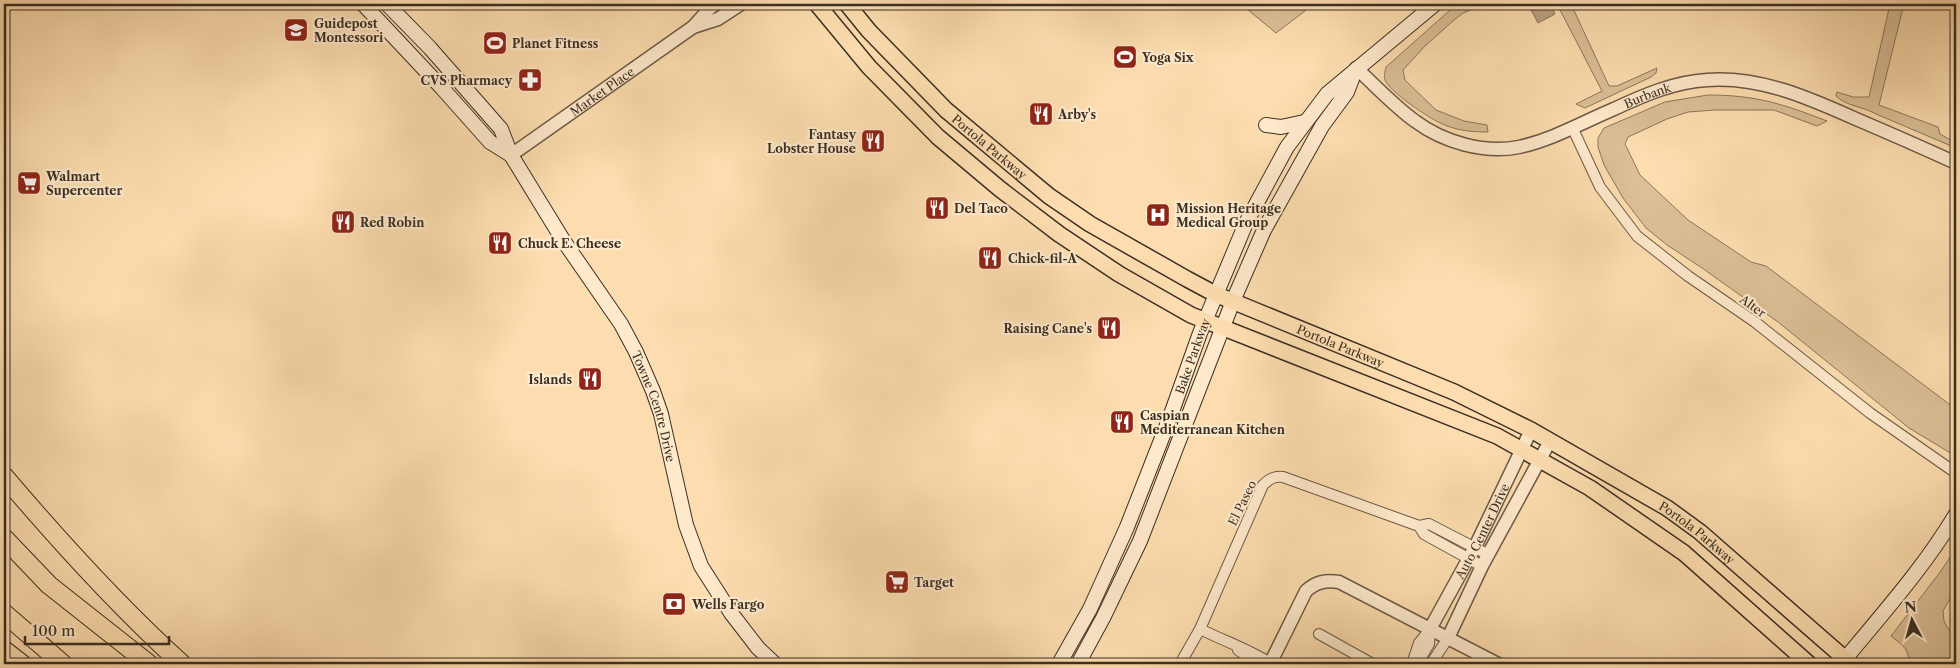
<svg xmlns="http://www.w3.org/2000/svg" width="1960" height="668" font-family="'Libre Caslon Text',serif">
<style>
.green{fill:#dcbf97;stroke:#8b775e}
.water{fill:#bba280;stroke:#87745b}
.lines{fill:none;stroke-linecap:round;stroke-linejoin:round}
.minor-casing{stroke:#6b5a47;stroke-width:12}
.tertiary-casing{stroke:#6b5a47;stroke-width:15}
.secondary-casing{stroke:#3a2f24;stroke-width:16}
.primary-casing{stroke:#3a2f24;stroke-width:18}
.motorway-casing{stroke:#3a2f24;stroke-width:20}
.minor{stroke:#fee9cb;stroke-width:10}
.tertiary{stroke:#fee9cb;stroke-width:12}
.secondary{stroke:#fee9cb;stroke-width:14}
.primary{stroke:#fdddaf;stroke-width:15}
.motorway{stroke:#fdddaf;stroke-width:18}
.labels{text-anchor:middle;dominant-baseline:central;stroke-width:4.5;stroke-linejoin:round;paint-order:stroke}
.poi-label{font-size:12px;font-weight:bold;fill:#3a2f24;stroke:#fee9cb;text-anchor:start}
.street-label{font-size:12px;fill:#3a2f24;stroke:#fee9cb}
</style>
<rect width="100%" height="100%" fill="#fdddaf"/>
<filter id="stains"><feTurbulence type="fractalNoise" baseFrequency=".004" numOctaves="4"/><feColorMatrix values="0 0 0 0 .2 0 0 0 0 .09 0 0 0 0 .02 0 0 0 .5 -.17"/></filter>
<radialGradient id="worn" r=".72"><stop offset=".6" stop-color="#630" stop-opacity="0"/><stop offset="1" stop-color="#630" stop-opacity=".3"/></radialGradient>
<path class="green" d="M1241,4H1314L1276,33Z
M1457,4H1486L1463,13L1454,20L1424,47L1403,70L1405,80L1436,110L1464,121L1487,125L1488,132C1475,132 1462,131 1450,127C1435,123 1394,95 1386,82C1383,77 1385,72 1386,67Z
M1557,4H1571L1609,86H1617L1657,68L1656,73L1651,77L1585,108L1576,104L1602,91Z
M1890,4H1904L1879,105L1938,127L1940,134L1956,143V148L1876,114C1864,107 1846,106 1836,96L1837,92L1853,97H1869Z
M1708,95C1756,95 1783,104 1827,121L1817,126L1774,110H1715L1688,112L1667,119L1628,137L1625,144L1640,175L1688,220L1751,262L1766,266L1953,407L1956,403V453L1952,454L1909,428L1778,322L1702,268L1667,245L1646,228L1623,198L1604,165L1598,147V138L1604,128L1665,102Z
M1956,548V588L1943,611L1944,621L1956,643V664H1908C1911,650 1901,644 1891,636L1941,571Z"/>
<path class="water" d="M1528,4H1550L1555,14L1538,23Z"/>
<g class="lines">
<defs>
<path id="minor" d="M1572,127L1600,187L1637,236L1688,276L1755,322L1870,413L1956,473
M1419,526L1424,534L1482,566
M1200,629C1224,641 1248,649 1270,663
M1319,634L1371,663L1370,664
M1238,650L1259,664
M1180,664L1200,629L1263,485C1269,479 1274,476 1283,477L1419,526L1429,524L1489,555
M1412,664L1419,643L1430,629
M1417,664L1429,644L1430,630
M1431,664L1448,638"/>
<g id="tertiary">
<path d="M693,27L718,19L741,4"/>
<path id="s1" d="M1356,68C1375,85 1394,106 1415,121C1443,142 1484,154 1519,147C1552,140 1583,122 1614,109C1644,95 1674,82 1707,80C1760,76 1809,98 1856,119C1889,133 1923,148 1956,163"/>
<path id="s2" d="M511,155L693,27L710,8L716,4"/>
<path id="s3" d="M1430,629L1475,547L1531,430"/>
<path d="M1448,638L1482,566L1550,441"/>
<path d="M1270,664L1306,591C1316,582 1325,580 1339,582L1498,664"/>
</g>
<g id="secondary">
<path d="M363,4L442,88L490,142L511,155"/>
<path id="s4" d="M387,4L430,48L501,129L511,155L563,240L621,324L636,352L653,391L661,414L686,525L701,566L731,613L758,648L775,664"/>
<path d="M1266,125L1281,127L1304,122"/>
<path d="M1845,659C1884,612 1925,566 1956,514"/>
<path id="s5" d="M1059,664L1090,609L1127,527L1169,420L1200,333L1246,223L1287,147L1327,94L1435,4"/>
<path d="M1078,664L1103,618L1140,541L1233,301L1264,230L1322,126L1347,92L1355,71"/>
</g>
<g id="primary">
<path d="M817,4L869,67L938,137L1000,189L1059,234L1119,274L1191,315L1497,436L1590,488L1684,553L1809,664"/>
<path id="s6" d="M847,4L869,31L946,110L1049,196L1090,224L1187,279L1215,294L1454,392L1531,430L1667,508L1700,532L1851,664"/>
</g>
<path id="motorway" d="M4,476C60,542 118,606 182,664
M4,538L49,585L149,664
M4,613L63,664
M4,650L22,664"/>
</defs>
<use href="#minor" class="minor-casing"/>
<use href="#tertiary" class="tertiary-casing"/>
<use href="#secondary" class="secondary-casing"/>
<use href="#primary" class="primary-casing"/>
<use href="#motorway" class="motorway-casing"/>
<use href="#minor" class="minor"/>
<use href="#tertiary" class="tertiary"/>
<use href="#secondary" class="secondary"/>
<use href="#primary" class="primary"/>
<use href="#motorway" class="motorway"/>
</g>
<defs>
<symbol id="school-square" viewBox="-11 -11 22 22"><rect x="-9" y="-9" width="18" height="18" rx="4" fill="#8f2418" stroke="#fee9cb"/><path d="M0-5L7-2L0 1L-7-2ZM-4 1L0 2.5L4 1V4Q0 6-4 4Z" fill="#fff"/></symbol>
<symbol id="stadium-square" viewBox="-11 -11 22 22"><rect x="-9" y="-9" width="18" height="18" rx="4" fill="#8f2418" stroke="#fee9cb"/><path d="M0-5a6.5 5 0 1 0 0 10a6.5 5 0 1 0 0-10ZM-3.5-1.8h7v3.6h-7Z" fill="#fff"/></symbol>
<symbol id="pharmacy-square" viewBox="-11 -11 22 22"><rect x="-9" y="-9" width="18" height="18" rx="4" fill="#8f2418" stroke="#fee9cb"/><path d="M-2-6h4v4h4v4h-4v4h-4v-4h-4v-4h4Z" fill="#fff"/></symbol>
<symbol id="restaurant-square" viewBox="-11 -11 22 22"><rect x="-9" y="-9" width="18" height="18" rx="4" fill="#8f2418" stroke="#fee9cb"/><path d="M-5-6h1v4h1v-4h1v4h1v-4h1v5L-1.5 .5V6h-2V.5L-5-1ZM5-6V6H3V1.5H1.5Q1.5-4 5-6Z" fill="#fff"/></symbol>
<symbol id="supermarket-square" viewBox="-11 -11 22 22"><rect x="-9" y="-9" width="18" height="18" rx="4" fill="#8f2418" stroke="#fee9cb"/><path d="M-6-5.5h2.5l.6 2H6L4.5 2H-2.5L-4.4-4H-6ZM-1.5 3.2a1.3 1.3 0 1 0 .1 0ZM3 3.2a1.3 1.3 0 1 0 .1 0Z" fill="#fff"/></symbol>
<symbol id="hospital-square" viewBox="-11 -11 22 22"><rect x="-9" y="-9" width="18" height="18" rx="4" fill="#8f2418" stroke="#fee9cb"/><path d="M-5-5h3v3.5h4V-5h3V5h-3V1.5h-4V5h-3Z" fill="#fff"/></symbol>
<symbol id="bank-square" viewBox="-11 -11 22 22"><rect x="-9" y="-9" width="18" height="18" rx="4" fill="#8f2418" stroke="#fee9cb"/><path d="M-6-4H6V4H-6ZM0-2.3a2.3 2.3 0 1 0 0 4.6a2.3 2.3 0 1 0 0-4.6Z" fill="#fff"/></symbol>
</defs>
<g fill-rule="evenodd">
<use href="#school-square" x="282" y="16" width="28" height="28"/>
<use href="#stadium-square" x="481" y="29" width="28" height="28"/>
<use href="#stadium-square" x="1111" y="43" width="28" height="28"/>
<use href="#pharmacy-square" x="516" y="66" width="28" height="28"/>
<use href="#restaurant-square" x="1027" y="100" width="28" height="28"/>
<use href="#restaurant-square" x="859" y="127" width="28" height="28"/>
<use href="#supermarket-square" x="15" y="169" width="28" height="28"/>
<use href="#restaurant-square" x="923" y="194" width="28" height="28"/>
<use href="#hospital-square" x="1144" y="201" width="28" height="28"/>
<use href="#restaurant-square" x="329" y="208" width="28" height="28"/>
<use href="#restaurant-square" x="486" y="229" width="28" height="28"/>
<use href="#restaurant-square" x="976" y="244" width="28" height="28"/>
<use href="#restaurant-square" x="1095" y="314" width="28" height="28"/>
<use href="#restaurant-square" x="576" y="365" width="28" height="28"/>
<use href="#restaurant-square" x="1108" y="408" width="28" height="28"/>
<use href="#supermarket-square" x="883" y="568" width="28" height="28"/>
<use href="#bank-square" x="660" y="590" width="28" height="28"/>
</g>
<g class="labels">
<g class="poi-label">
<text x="314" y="23">Guidepost<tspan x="314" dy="14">Montessori</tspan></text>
<text x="512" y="43">Planet Fitness</text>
<text x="1142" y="57">Yoga Six</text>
<text x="512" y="80" text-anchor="end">CVS Pharmacy</text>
<text x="1058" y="114">Arby's</text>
<text x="856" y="134" text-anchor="end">Fantasy<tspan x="856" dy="14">Lobster House</tspan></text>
<text x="46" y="176">Walmart<tspan x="46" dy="14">Supercenter</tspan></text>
<text x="954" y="208">Del Taco</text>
<text x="1176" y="208">Mission Heritage<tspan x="1176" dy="14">Medical Group</tspan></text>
<text x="360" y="222">Red Robin</text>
<text x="518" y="243">Chuck E. Cheese</text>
<text x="1008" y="258">Chick-fil-A</text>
<text x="1092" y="328" text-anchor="end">Raising Cane's</text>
<text x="572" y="379" text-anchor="end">Islands</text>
<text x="1140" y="415">Caspian<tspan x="1140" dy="14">Mediterranean Kitchen</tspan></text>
<text x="914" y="582">Target</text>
<text x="692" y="604">Wells Fargo</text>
</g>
<g class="street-label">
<text stroke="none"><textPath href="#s2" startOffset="111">Market Place</textPath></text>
<text stroke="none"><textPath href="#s1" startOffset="328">Burbank</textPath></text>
<text stroke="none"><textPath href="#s6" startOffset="202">Portola Parkway</textPath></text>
<text transform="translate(1753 306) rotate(36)">Alter</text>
<text stroke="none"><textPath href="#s6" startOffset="608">Portola Parkway</textPath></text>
<text stroke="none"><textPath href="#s5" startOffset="336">Bake Parkway</textPath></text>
<text stroke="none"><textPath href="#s4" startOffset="488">Towne Centre Drive</textPath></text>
<text transform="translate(1242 503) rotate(-64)">El Paseo</text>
<text stroke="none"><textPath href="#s3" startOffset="111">Auto Center Drive</textPath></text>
<text stroke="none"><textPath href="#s6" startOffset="1012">Portola Parkway</textPath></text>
</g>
</g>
<rect width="1960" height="668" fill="none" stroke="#fdddaf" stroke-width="20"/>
<rect x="5" y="5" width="1950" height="658" fill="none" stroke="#3a2f24" stroke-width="2.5"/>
<rect x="10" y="10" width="1940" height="648" fill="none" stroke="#3a2f24"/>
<g transform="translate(1912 620) rotate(354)" stroke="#fee9cb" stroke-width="4" paint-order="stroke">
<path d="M0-4L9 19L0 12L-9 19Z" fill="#3a2f24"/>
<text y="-8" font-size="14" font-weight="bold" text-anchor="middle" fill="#3a2f24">N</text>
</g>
<path d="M25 636v8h144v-8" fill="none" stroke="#3a2f24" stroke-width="2.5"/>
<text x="32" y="636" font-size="15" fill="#3a2f24" stroke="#fee9cb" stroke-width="4" paint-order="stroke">100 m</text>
<rect width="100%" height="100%" filter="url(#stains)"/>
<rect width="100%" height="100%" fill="url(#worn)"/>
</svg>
